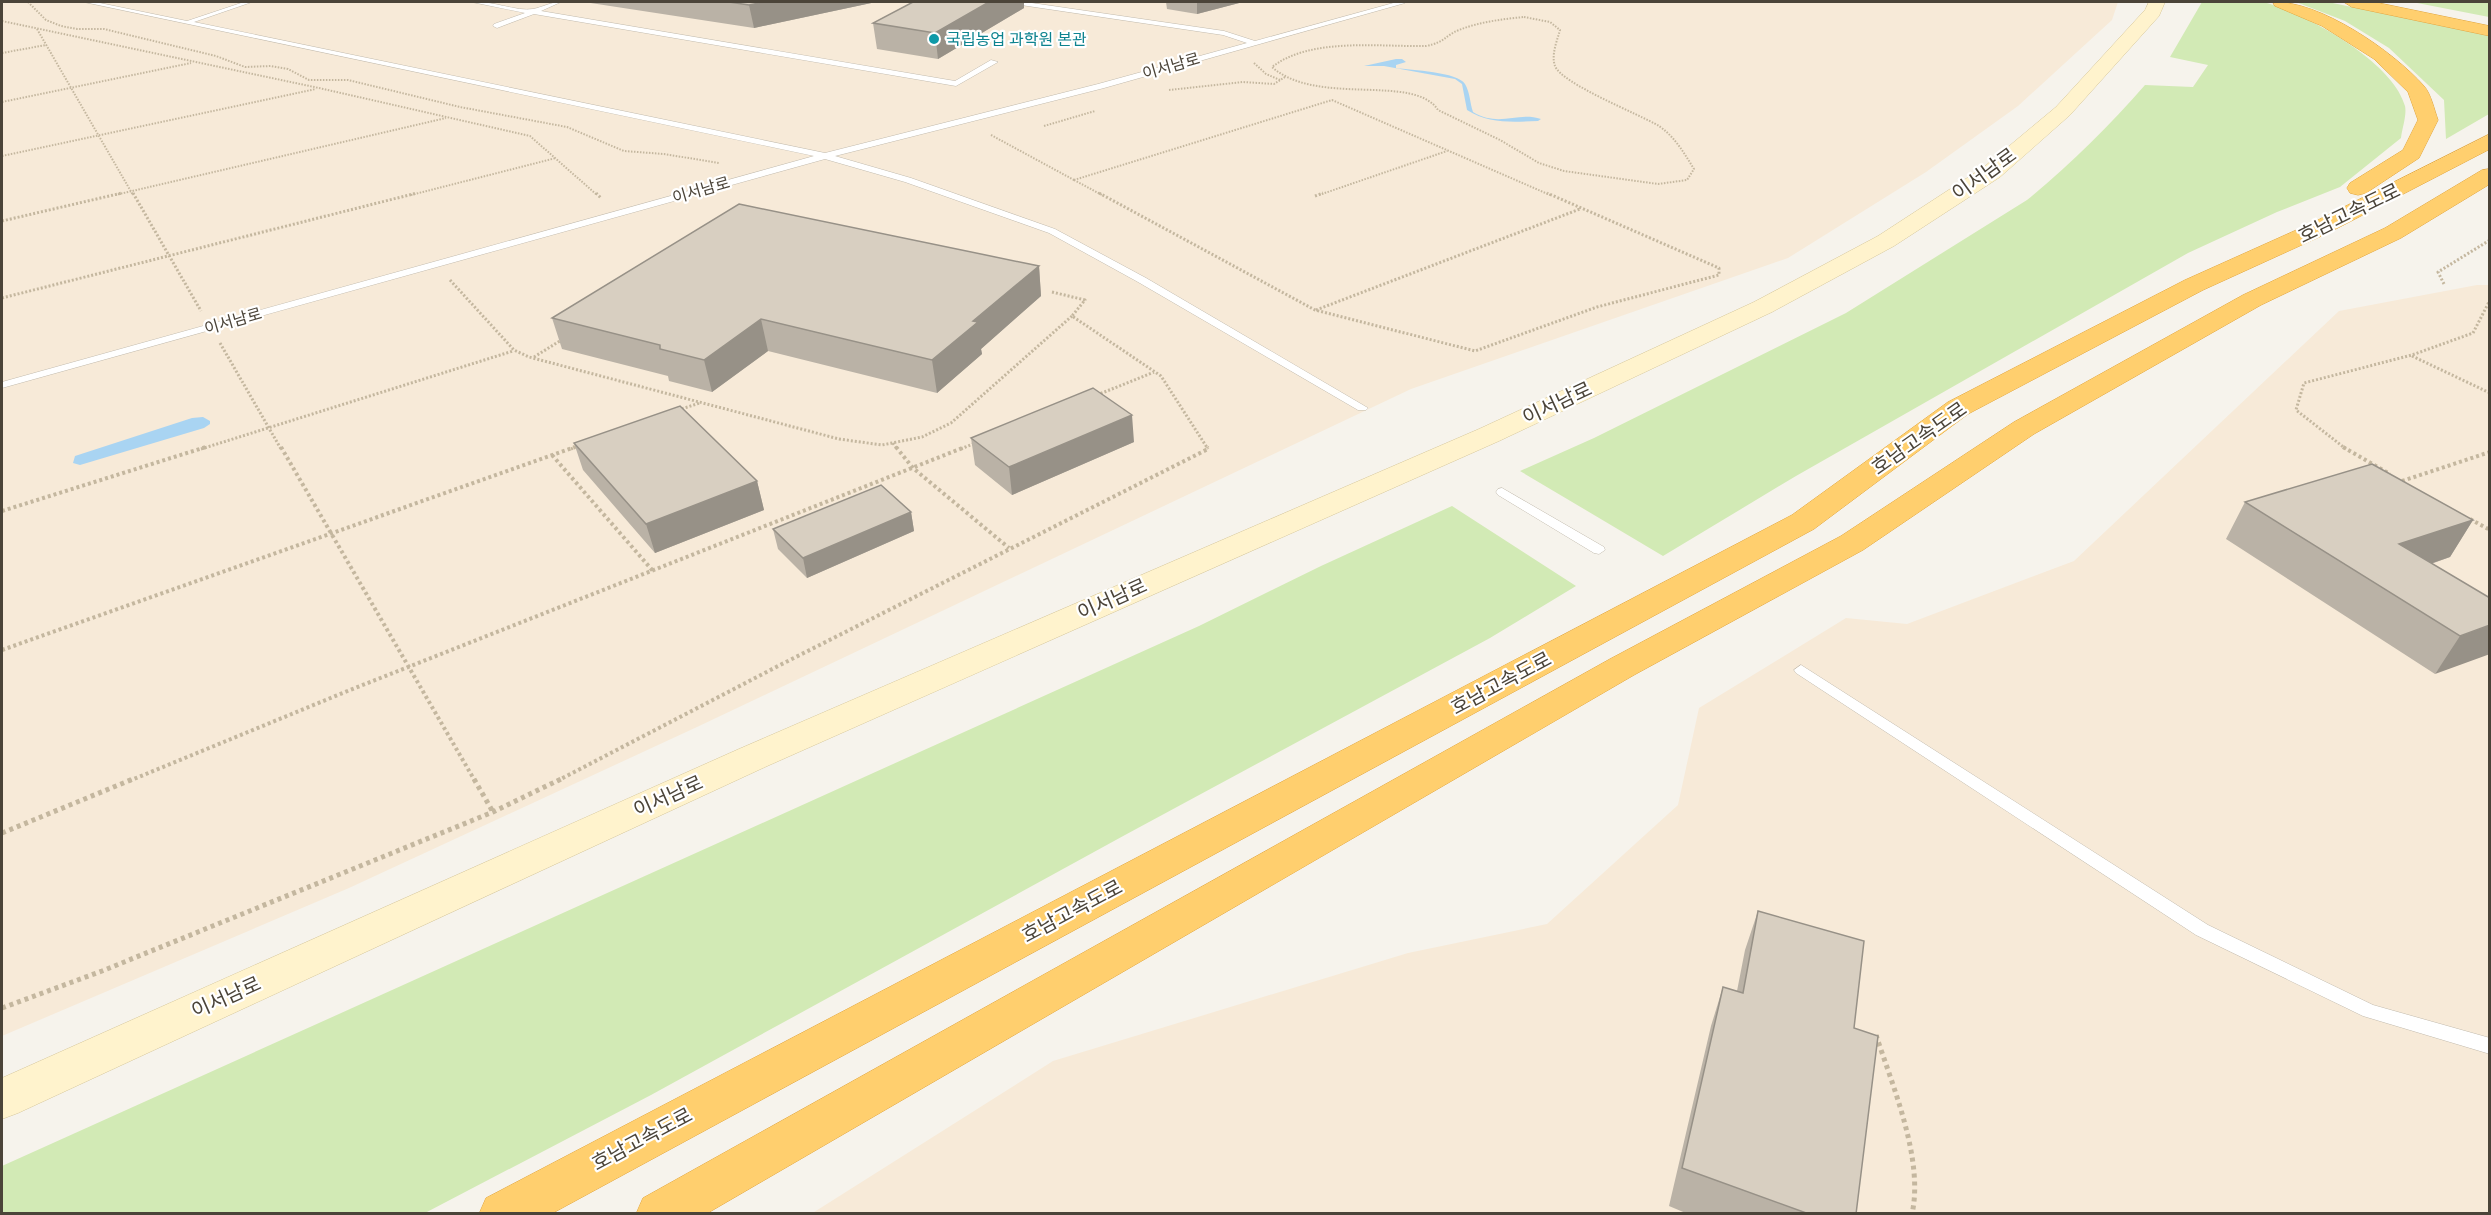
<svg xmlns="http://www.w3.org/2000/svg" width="2491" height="1215" font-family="Raleway,'Noto Sans KR',sans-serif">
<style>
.commercial{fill:#f7ead8}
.green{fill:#d2eab5}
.water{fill:#a9d4f2}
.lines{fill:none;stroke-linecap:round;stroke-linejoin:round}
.service-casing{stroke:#c2bbae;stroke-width:1}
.secondary-casing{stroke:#d6c79b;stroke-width:1}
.motorway-casing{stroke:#e0a43c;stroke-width:1}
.path-far3{stroke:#c4b79f;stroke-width:2;stroke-dasharray:1.5 1.5;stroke-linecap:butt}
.path-far2{stroke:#c4b79f;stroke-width:3;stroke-dasharray:2 2;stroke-linecap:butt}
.path-far1{stroke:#c4b79f;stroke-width:4;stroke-dasharray:3 3;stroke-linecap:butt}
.path{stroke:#c4b79f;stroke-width:5;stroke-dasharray:4 4;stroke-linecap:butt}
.service{fill:#fff;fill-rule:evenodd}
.secondary{fill:#fff3cd;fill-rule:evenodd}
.motorway{fill:#ffcf6e;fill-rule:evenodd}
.wall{fill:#bab2a6}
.shaded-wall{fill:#979187}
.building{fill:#d8cfc1;stroke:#979187;stroke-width:1.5}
.culture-dot{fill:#0f9aa8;stroke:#fff;stroke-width:2}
.labels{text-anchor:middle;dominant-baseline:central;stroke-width:4.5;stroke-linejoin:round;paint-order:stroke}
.far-culture-label{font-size:16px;fill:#0d838f;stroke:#fff;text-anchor:start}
.far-street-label{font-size:16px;fill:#4b4439;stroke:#fff}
.street-label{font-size:20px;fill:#4b4439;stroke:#fff}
</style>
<rect width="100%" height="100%" fill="#f6f3ec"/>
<path class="commercial" d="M2,2H2118L2112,20L2018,106L1926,172L1788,258L1411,389L697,727L349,888L2,1036Z
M2477,285H2489V1213L811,1214L1053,1061L1408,953L1547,924L1678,805L1699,708L1846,618L1907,624L2074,561L2339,311Z"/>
<path class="green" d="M2202,2C2221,1 2245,0 2263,2C2305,13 2393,61 2405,106C2407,115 2402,129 2401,138L2340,187L2277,212L2188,253L1796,476L1663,556L1520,471L1594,438L1846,313L2027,200C2070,165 2109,126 2145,85L2193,87L2208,65L2170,57Z
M2296,2H2328L2489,36V114L2446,139L2444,100L2389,48L2345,21Z
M2412,2H2489V17Z
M1452,506L1576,586L1490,638L1125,835L651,1095L425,1213H2V1166L1199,626L1321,566Z"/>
<path class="water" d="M1396,59H1402L1406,62L1396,65V68C1411,70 1458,72 1465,84C1470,92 1470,104 1473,112C1500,128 1517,111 1541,119L1538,121C1512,122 1489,124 1467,110L1462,84L1455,79L1384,66H1364Z
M203,417L210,421V424L204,428L80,465L73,463L75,456L192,418Z"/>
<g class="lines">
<defs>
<path id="service" d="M84,2H95L187,21L244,2H252L194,22L825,153L1098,84L1247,43L1223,35L1014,4L1011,2H1025L1224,31L1255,41L1397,2H1406L1405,3L1104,88L835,156L911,178L1055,229L1146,278L1368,408L1366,410H1358L1138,282L1049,233L905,182L825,159L2,388V382L814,156Z
M472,2C491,0 517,12 533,9C543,7 551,2 561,2L541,11L955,81L991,60L998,62L956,86L534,14L497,28L493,26L494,24L525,13Z
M1502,488L1604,547L1605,550L1599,554L1594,553L1498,495L1496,492L1498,489Z
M1801,665L2208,925L2373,1005L2490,1038V1054L2363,1016L2196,935L1796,673L1794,670Z"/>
<path id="secondary" d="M2149,2H2165L2159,16L2070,115L2000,177L1894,246L1772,312L1499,441L765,767L18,1113L2,1119V1078L739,749L1479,429L1754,302L1878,236L1984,167L2056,107L2145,10Z"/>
<path id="motorway" d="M2273,2C2319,0 2393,51 2424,86C2431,94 2434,109 2438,120L2419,158L2366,193L2358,195L2350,193L2347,188L2350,183L2403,150L2418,120L2408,92L2374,59L2322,26L2275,6Z
M2344,2H2374L2490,26V36L2352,7Z
M2490,134V149L2328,233L2203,290L1968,414L1814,529L551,1214H479L486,1198L1792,515L1948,402L2185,280L2312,223Z
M2490,169V184L2401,238L2261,305L2034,434L1863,550L1634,675L706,1214H636L643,1198L1610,659L1841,536L2014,422L2243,295L2385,228L2482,170Z"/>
</defs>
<use href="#service" class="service-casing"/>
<use href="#secondary" class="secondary-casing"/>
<use href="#motorway" class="motorway-casing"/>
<path class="path-far3" d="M28,2L46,20L61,26L77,29H104L216,56L245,67L271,66L288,69L309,80H348L460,107L567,127L624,151L664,154L719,163
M1524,17L1550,22L1560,30C1557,41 1551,55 1555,66C1562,84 1639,114 1659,126C1675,137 1684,153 1694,169L1687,180L1658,184L1564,171L1539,163L1500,140L1438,110C1414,73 1317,107 1272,67C1311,37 1379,47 1426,46C1446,42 1444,36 1459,30C1479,22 1503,19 1524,17Z
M2,21L319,88L530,136L597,195
M37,29L133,195
M2,53L46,45
M1254,63L1266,74L1280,80
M1169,90L1243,82L1274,84L1285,77
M2,102L191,63
M1044,126L1095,111
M991,135L1074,180
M2,156L316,89
M1074,180L1102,195
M1074,180L1332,100L1550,195
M115,195L446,118
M411,195L556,158
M1319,195L1447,151"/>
<path class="path-far2" d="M133,193L201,311
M596,193L601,198
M1099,193L1315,310L1475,351L1597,307L1719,275V268L1547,193
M1315,196L1323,193
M2,221L122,193
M450,280L514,350L529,357L839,439L882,445L922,437L951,423L1072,316
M2444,284L2438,272L2490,240
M1052,292L1085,300L1072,316L1161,376L1208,449
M2,298L417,193
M1316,310L1580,209
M220,343L281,449
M2412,356L2490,393
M534,357L563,339
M1097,395L1154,372
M678,410L700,403
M893,443L897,449
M201,449L513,351
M571,449L578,446
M961,449L975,443
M2346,449L2296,410L2304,383L2412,355L2473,333L2490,300"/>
<path class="path-far1" d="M281,447L475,781
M896,447L913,468L1009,548
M2343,447L2390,474
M552,455L653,571
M2402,481L2490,452
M2,511L206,447
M2470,519L2490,530
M2,650L575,447
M129,781L350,690L965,447
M557,781L782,664L1208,449L1207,447"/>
<path class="path" d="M474,779L493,812
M2,833L133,779
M2,1008L102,971L493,812L561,779
M1876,1035C1893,1087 1924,1160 1912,1214"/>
<use href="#service" class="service"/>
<use href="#secondary" class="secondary"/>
<use href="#motorway" class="motorway"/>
</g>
<path class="wall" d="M584,2H876L754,28Z
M913,2H1024V8L938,59L877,49L873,23Z
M1166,2H1243L1197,14L1167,9Z
M1039,266L1041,296L981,349L982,354L937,393L768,351L712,392L669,381L668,376L562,349L552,318Z
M971,438L1134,442L1012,495L975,465Z
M574,443L757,481L764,510L655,553L583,470Z
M2245,502L2473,520L2450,557L2431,564L2490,598L2435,674L2226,539Z
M911,512L914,531L807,578L778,549L773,529Z
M1758,911L1854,1028L1856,1214H1688L1669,1206L1711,1026L1723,987L1737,991L1745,950Z"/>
<path class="shaded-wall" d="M764,2H876L754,28L749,5Z
M989,2H1024V8L938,59L935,33Z
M1197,2H1243L1197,14Z
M1039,266L1041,296L981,349L982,354L937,393L932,360L973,321Z
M761,319L768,351L712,392L704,360Z
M1132,415L1134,442L1012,495L1009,467Z
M757,481L764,510L655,553L646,524Z
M911,512L914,531L807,578L803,558Z
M2473,520L2450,557L2377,582L2399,544Z
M2490,625V654L2435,674L2460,636Z"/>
<path class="building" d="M729,2H764L749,5Z
M913,2H989L935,33L873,23Z
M739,204L1039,266L973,321L978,322L932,360L761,319L704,360L660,349V345L552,318Z
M1093,388L1132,415L1009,467L971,438Z
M680,406L757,481L646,524L574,443Z
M2372,464L2473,520L2399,544L2490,598V625L2460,636L2245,502Z
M881,485L911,512L803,558L773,529Z
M1758,911L1864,941L1854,1028L1878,1036L1856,1214H1809L1682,1168L1723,987L1743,993Z"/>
<circle class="culture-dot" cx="934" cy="39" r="6"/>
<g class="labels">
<g class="far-culture-label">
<text x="946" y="39">국립농업 과학원 본관</text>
</g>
<g class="far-street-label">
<text transform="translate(1171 66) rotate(-16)">이서남로</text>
<text transform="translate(701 190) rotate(-16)">이서남로</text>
<text transform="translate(233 321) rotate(-16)">이서남로</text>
</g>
<g class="street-label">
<text transform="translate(1984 174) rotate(-36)">이서남로</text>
<text transform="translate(2349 213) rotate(-26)">호남고속도로</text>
<text transform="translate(1557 403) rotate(-25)">이서남로</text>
<text transform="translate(1919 438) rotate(-35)">호남고속도로</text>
<text transform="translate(1112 599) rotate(-24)">이서남로</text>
<text transform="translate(1501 683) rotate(-28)">호남고속도로</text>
<text transform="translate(668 796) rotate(-24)">이서남로</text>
<text transform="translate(1072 911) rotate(-28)">호남고속도로</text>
<text transform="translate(226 997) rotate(-24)">이서남로</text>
<text transform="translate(642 1139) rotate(-28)">호남고속도로</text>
</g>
</g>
<rect width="2491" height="1215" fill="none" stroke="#4b4439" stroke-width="6"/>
</svg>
